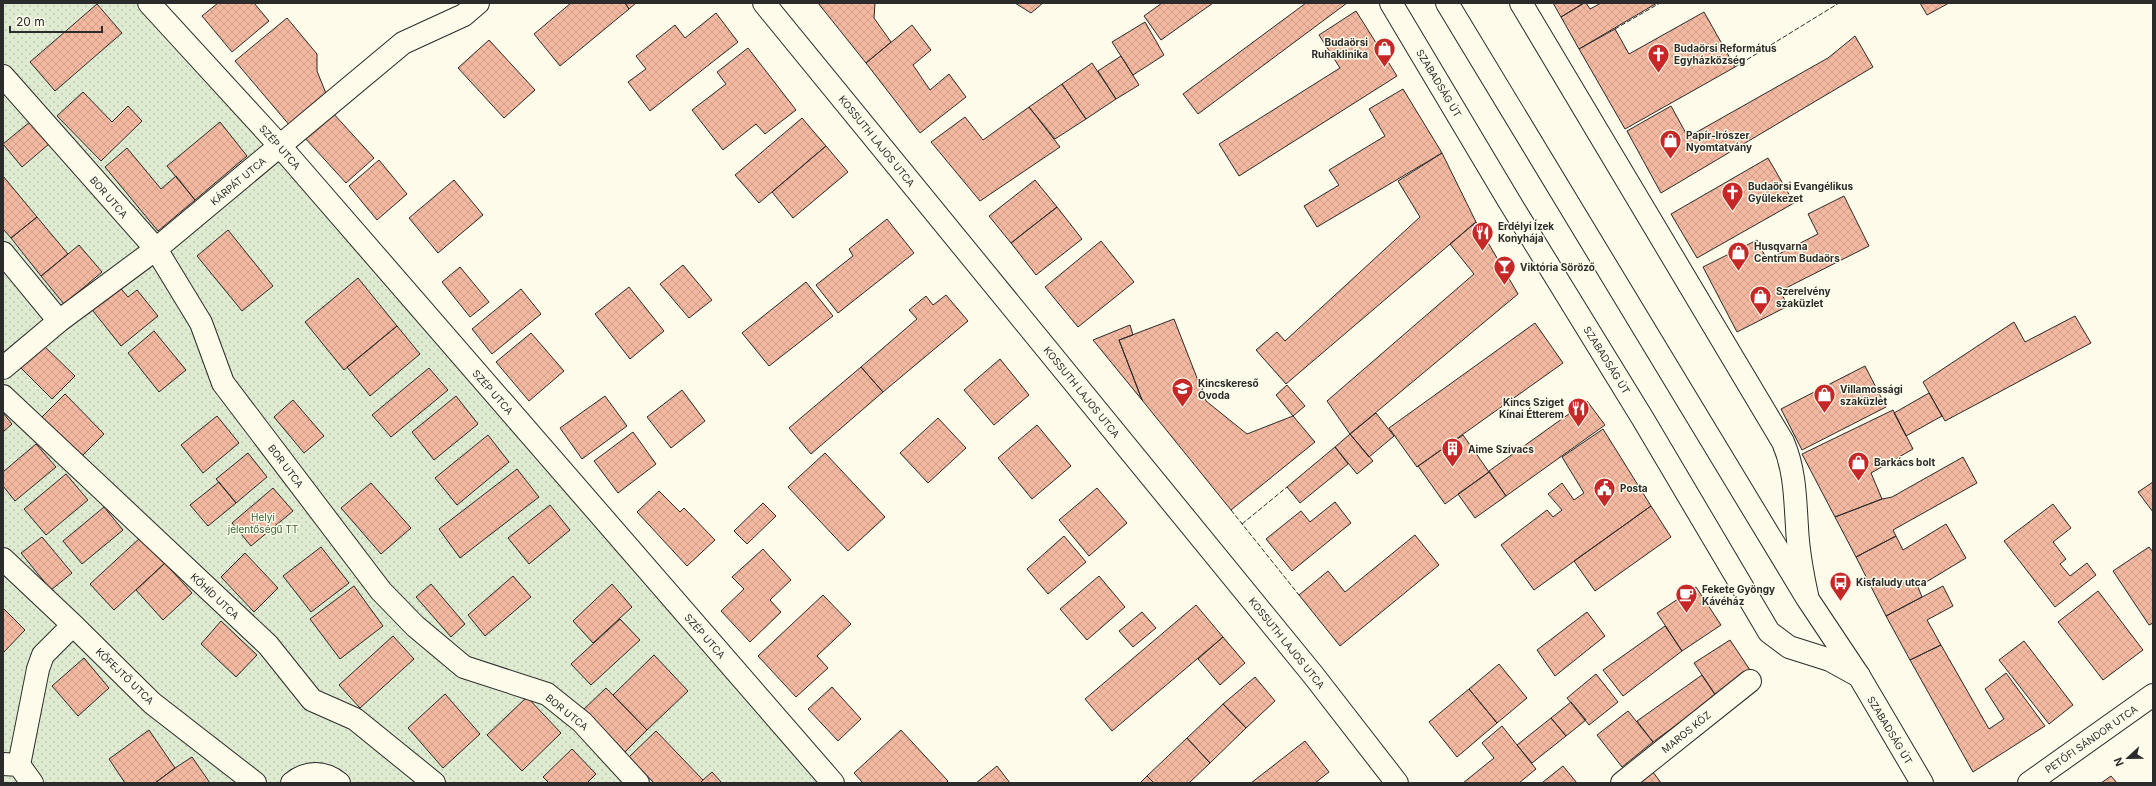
<svg xmlns="http://www.w3.org/2000/svg" width="2156" height="786" font-family="Inter,sans-serif">
<style>
.park{fill:url(#park-dots);stroke:#74746e}
.building{fill:url(#building-cross-hatch);stroke:#2b2b2b}
.lines{fill:none;stroke-linecap:round;stroke-linejoin:round}
.minor-casing{stroke:#2b2b2b;stroke-width:24}
.primary-casing{stroke:#2b2b2b;stroke-width:24}
.minor{stroke:#fdfbea;stroke-width:22}
.primary{stroke:#fdfbea;stroke-width:22}
.fence{stroke:#2b2b2b;stroke-width:1;stroke-dasharray:5 2;stroke-linecap:butt}
.labels{text-anchor:middle;dominant-baseline:central;stroke-width:3;stroke-linejoin:round;paint-order:stroke}
.poi-label{font-size:10px;font-weight:bold;fill:#2b2b2b;stroke:#fdfbea;text-anchor:start}
.street-label{font-size:10px;fill:#2b2b2b;stroke:#fdfbea}
.park-label{font-size:10px;fill:#34623c;stroke:#fdfbea}
</style>
<defs>
<pattern id="park-dots" width="8" height="8" patternUnits="userSpaceOnUse"><rect width="8" height="8" fill="#deebd1"/><path d="M2 2h.1M6 6h.1" fill="none" stroke="#bfcab4" stroke-width="1.8" stroke-linecap="round"/></pattern>
<pattern id="building-cross-hatch" width="8" height="8" patternUnits="userSpaceOnUse"><rect width="8" height="8" fill="#f2b8a0"/><path d="M0 0l8 8M0 8l8-8" fill="none" stroke="#d09e8a"/></pattern>
</defs>
<rect width="100%" height="100%" fill="#fdfbea"/>
<path class="park" d="M3,3H149L833,783H3Z"/>
<path class="building" d="M218,3H254L269,21L232,52L202,16Z
M571,3H625L629,9L560,66L534,34Z
M625,3H636L629,9Z
M818,3H875L874,18L891,42L866,63Z
M1015,3H1043L1031,13Z
M1162,3H1213L1161,40L1144,16Z
M1306,3H1347L1198,114L1183,94Z
M1553,3H1584L1561,17Z
M1584,3H1586L1590,9L1601,3H1657L1579,49L1561,17Z
M1920,3H1949L1927,15Z
M97,4L122,33L55,91L30,62Z
M1356,11L1397,76L1239,176L1219,144L1340,68L1319,35Z
M1704,12L1735,67L1625,129L1579,49L1615,29L1629,54Z
M716,13L738,42L650,111L628,82L646,69L636,56L675,25L685,38Z
M287,18L317,54V71L327,96L291,127L235,61Z
M1145,22L1164,55L1133,75L1112,42Z
M912,25L931,50L913,65L930,90L949,74L966,97L920,133L866,63Z
M1855,36L1873,67L1661,193L1627,131L1671,106L1688,137L1828,58Z
M489,40L535,90L504,118L458,68Z
M748,48L796,110L765,134L756,124L723,150L692,110L726,84L717,72Z
M1121,56L1139,85L1116,99L1098,71Z
M1092,63L1116,99L1086,119L1062,84Z
M1062,84L1086,119L1055,139L1029,107Z
M1403,89L1442,153L1317,227L1304,206L1339,185L1329,170L1385,136L1369,109Z
M83,92L112,122L128,106L142,121L101,161L57,116Z
M1029,107L1060,147L980,201L931,142L965,117L983,140Z
M332,112L374,158L346,183L304,137Z
M802,118L826,146L759,203L735,175Z
M31,121L49,144L22,167L3,144Z
M220,122L247,156L195,200L167,166Z
M826,146L848,172L793,218L772,192Z
M127,148L161,189L176,176L195,200L158,231L105,167Z
M1442,153L1476,222L1286,384L1256,350L1277,332L1285,341L1420,217L1398,181Z
M1768,158L1794,203L1697,258L1671,214Z
M379,160L407,194L377,220L349,186Z
M3,176L37,217L11,238L3,229Z
M454,180L483,215L438,253L409,218Z
M1035,180L1057,207L1011,243L989,216Z
M1844,196L1869,246L1780,291L1788,306L1737,332L1703,267L1757,240L1767,260L1818,234L1808,214Z
M1057,207L1082,239L1036,275L1011,243Z
M37,217L68,254L41,276L11,238Z
M887,219L914,253L838,313L816,285L853,256L849,249Z
M1476,222L1518,294L1350,434L1327,401L1474,274L1450,244Z
M228,230L273,286L242,311L197,256Z
M1101,241L1134,282L1078,327L1045,287Z
M79,245L102,272L64,304L41,276Z
M683,265L712,300L689,318L660,284Z
M460,267L489,302L470,317L442,282Z
M358,278L397,326L344,370L305,322Z
M806,282L833,316L769,366L742,333Z
M116,283L128,297L137,290L158,316L121,346L89,306Z
M629,287L664,331L630,359L595,314Z
M521,289L541,314L492,354L472,329Z
M946,295L968,321L883,392L861,367L917,319L909,310L926,296L933,305Z
M2075,316L2091,343L1945,421L1923,382L2014,322L2025,342Z
M1174,319L1206,401L1247,434L1293,416L1315,442L1231,510L1142,400L1119,340Z
M1535,323L1563,363L1417,467L1389,428Z
M1130,325L1133,335L1119,340L1142,400L1093,340Z
M397,326L420,354L370,396L347,367Z
M154,331L186,370L159,392L128,353Z
M531,333L564,371L529,401L496,362Z
M42,344L75,376L52,399L20,367Z
M1000,359L1029,395L994,425L964,390Z
M1865,366L1886,407L1802,450L1781,409Z
M861,367L883,392L811,454L789,428Z
M429,368L448,390L391,437L372,415Z
M1287,385L1305,406L1293,416L1276,395Z
M682,390L705,421L671,448L647,417Z
M1929,393L1942,416L1906,436L1894,413Z
M65,394L104,434L80,458L41,418Z
M456,396L478,424L434,460L412,432Z
M605,396L627,426L582,459L560,428Z
M293,400L324,436L304,453L274,417Z
M1587,401L1605,425L1506,496L1489,471Z
M1893,410L1913,449L1871,473L1882,499L1835,517L1802,454Z
M3,413L12,424L3,432Z
M1376,413L1394,436L1369,457L1350,434Z
M217,416L239,443L203,473L181,445Z
M938,418L966,448L928,483L900,453Z
M1037,425L1071,466L1032,499L998,458Z
M1603,429L1651,506L1534,590L1501,545L1547,510L1553,517L1562,510L1548,494L1562,483L1574,500L1584,493L1562,457Z
M633,432L656,464L618,493L594,461Z
M1350,434L1373,461L1357,474L1335,447Z
M488,435L509,462L457,505L435,478Z
M1463,435L1489,472L1445,504L1418,466Z
M36,444L56,467L15,501L3,486V472Z
M1335,447L1348,464L1300,503L1287,487Z
M248,453L267,477L236,503L216,479Z
M825,453L885,517L848,551L788,487Z
M1963,457L1977,483L1893,530L1896,536L1856,557L1835,517L1882,499L1892,497Z
M517,469L539,497L460,558L439,529Z
M1489,472L1506,496L1475,518L1458,494Z
M66,474L88,500L46,535L24,509Z
M219,482L236,503L208,526L190,505Z
M2153,482V512L2138,492Z
M371,483L411,528L381,554L341,508Z
M273,488L293,511L251,546L232,523Z
M1097,488L1127,523L1089,556L1059,520Z
M659,491L680,512L684,508L715,540L687,566L637,512Z
M1335,502L1351,523L1292,571L1266,539L1301,511L1310,522Z
M763,503L776,516L747,544L734,531Z
M2053,504L2071,528L2053,542L2066,559L2060,564L2070,576L2087,563L2096,575L2055,607L2004,541Z
M550,505L570,530L529,564L508,538Z
M1651,506L1671,537L1595,591L1574,561Z
M104,507L123,530L82,564L63,541Z
M1946,524L1966,558L1918,587L1922,597L1886,616L1856,557L1896,536L1903,550Z
M1415,535L1439,565L1340,646L1299,595L1328,571L1345,592Z
M1064,536L1086,562L1048,594L1027,569Z
M42,537L72,573L51,590L21,553Z
M141,537L165,563L114,610L90,584Z
M321,547L349,583L311,612L283,576Z
M2149,547L2153,552V623L2149,625L2113,571Z
M763,549L791,580L770,600L781,612L750,642L721,611L744,589L732,577Z
M245,553L278,588L254,612L221,577Z
M165,563L192,593L163,620L136,590Z
M513,576L531,597L485,636L468,615Z
M1099,576L1125,607L1087,640L1060,609Z
M431,584L465,624L451,637L416,597Z
M612,584L632,607L593,643L573,621Z
M354,586L383,626L340,659L310,619Z
M1943,586L1953,606L1927,620L1941,645L1910,660L1886,616Z
M1696,587L1721,625L1682,651L1657,613Z
M2098,591L2143,650L2103,680L2058,622Z
M823,595L851,624L817,656L828,668L796,697L758,656Z
M1196,605L1223,637L1112,731L1085,699Z
M3,608L25,630L3,653Z
M1142,612L1156,628L1133,647L1119,631Z
M1587,612L1605,636L1555,676L1537,650Z
M620,619L640,640L591,685L571,664Z
M221,621L257,655L236,677L201,644Z
M1665,626L1682,651L1623,696L1603,670Z
M393,636L414,659L360,708L339,685Z
M1223,637L1245,663L1220,685L1198,659Z
M1730,640L1752,673L1716,696L1694,663Z
M2024,641L2073,705L2049,724L1999,660Z
M1941,645L1989,729L2004,719L1985,689L2006,673L2045,726L1973,772L1910,660Z
M654,655L688,691L647,730L613,695Z
M84,658L109,688L78,716L52,686Z
M1499,664L1527,698L1497,723L1469,689Z
M1596,674L1618,702L1589,725L1567,698Z
M1702,675L1716,696L1653,742L1637,721Z
M1255,677L1275,701L1246,728L1223,704Z
M832,687L861,719L838,741L808,709Z
M606,688L647,730L623,754L582,711Z
M1469,689L1497,723L1457,757L1429,722Z
M445,694L480,734L443,768L408,728Z
M527,697L561,733L522,771L487,735Z
M1571,702L1586,720L1566,736L1551,718Z
M1223,704L1246,728L1210,763L1187,738Z
M1628,711L1653,742L1622,767L1597,735Z
M1551,718L1566,736L1532,763L1517,745Z
M1502,726L1536,769L1519,783H1463L1494,758L1482,743Z
M149,730L175,768L155,783H125L109,759Z
M901,730L948,781L946,783H863L854,773Z
M656,731L703,780L700,783H654L629,757Z
M1187,738L1210,763L1189,783H1154L1147,776Z
M1305,741L1329,772L1315,783H1251Z
M572,749L596,774L587,783H549L543,777Z
M192,757L210,783H155L175,768Z
M997,766L1010,783H976Z
M1563,766L1577,783H1543V782Z
M712,772L722,783H700L703,780Z
M1653,772L1661,783H1637Z
M1147,776L1154,783H1140Z
M2111,776L2117,783H2101Z"/>
<g class="lines">
<defs>
<path id="minor" d="M149,3L280,146L833,783
M764,3L1314,676L1397,783
M1391,3L1509,201L1643,419L1769,632L1789,647L1830,660L1859,676
M1521,3L1783,442C1795,470 1795,497 1797,527C1798,550 1802,572 1807,595
M3,76L156,249L201,323L223,383L381,591L415,626L464,667L547,694L582,722L638,783
M3,253L59,321
M3,368L59,321L156,249L403,43L464,15L478,3
M3,396L268,645L312,700L355,719L434,783
M3,559L73,625L152,703L255,783
M3,764L19,765L32,783
M19,765L38,669L43,655L73,625
M292,783C307,771 324,771 339,783
M1622,783L1750,681
M2029,783L2153,695"/>
<path id="primary" d="M1447,3L1807,598L1859,676L1922,783"/>
</defs>
<use href="#minor" class="minor-casing"/>
<use href="#primary" class="primary-casing"/>
<use href="#minor" class="minor"/>
<use href="#primary" class="primary"/>
<path class="fence" d="M1615,29L1660,3
M1735,67L1839,3
M1231,510L1299,595
M1242,524L1287,487"/>
</g>
<defs>
<symbol id="shop-pin" viewBox="-11 -11 22 30"><path d="M0 17L-7.5 6A9.5 9.5 0 1 1 7.5 6Z" fill="#c62828" stroke="#fdfbea"/><path d="M-5-2.5h2.3a2.7 3.5 0 0 1 5.4 0H5L5.5 6h-11ZM-1.5-2.5h3a1.5 2.3 0 0 0-3 0Z" fill="#fff"/></symbol>
<symbol id="church-pin" viewBox="-11 -11 22 30"><path d="M0 17L-7.5 6A9.5 9.5 0 1 1 7.5 6Z" fill="#c62828" stroke="#fdfbea"/><path d="M-1.2-6h2.4v3.5h3.3v2.4h-3.3V6h-2.4V-.1h-3.3v-2.4h3.3Z" fill="#fff"/></symbol>
<symbol id="restaurant-pin" viewBox="-11 -11 22 30"><path d="M0 17L-7.5 6A9.5 9.5 0 1 1 7.5 6Z" fill="#c62828" stroke="#fdfbea"/><path d="M-5-6h1v4h1v-4h1v4h1v-4h1v5L-1.5 .5V6h-2V.5L-5-1ZM5-6V6H3V1.5H1.5Q1.5-4 5-6Z" fill="#fff"/></symbol>
<symbol id="bar-pin" viewBox="-11 -11 22 30"><path d="M0 17L-7.5 6A9.5 9.5 0 1 1 7.5 6Z" fill="#c62828" stroke="#fdfbea"/><path d="M-6-5H6L.8 .8V4.5H3.5V6h-7V4.5H-.8V.8Z" fill="#fff"/></symbol>
<symbol id="school-pin" viewBox="-11 -11 22 30"><path d="M0 17L-7.5 6A9.5 9.5 0 1 1 7.5 6Z" fill="#c62828" stroke="#fdfbea"/><path d="M0-5L7-2L0 1L-7-2ZM-4 1L0 2.5L4 1V4Q0 6-4 4Z" fill="#fff"/></symbol>
<symbol id="building-pin" viewBox="-11 -11 22 30"><path d="M0 17L-7.5 6A9.5 9.5 0 1 1 7.5 6Z" fill="#c62828" stroke="#fdfbea"/><path d="M-4-6H4V6H1V3H-1V6H-4ZM-2.5-4.3h1.7v1.8h-1.7ZM.8-4.3h1.7v1.8H.8ZM-2.5-1h1.7V.8h-1.7ZM.8-1h1.7V.8H.8Z" fill="#fff"/></symbol>
<symbol id="civic-pin" viewBox="-11 -11 22 30"><path d="M0 17L-7.5 6A9.5 9.5 0 1 1 7.5 6Z" fill="#c62828" stroke="#fdfbea"/><path d="M-.6-6.5H3V-4.5H.6V-3L4-1V1h2V6H-6V1h2V-1L-.6-3ZM-1.2 2.5V6h2.4V2.5Z" fill="#fff"/></symbol>
<symbol id="bus-pin" viewBox="-11 -11 22 30"><path d="M0 17L-7.5 6A9.5 9.5 0 1 1 7.5 6Z" fill="#c62828" stroke="#fdfbea"/><path d="M-5-6H5V4H4V6H2V4H-2V6H-4V4H-5ZM-3.5-4V0h7V-4ZM-3.5 1.2v1.5H-2V1.2ZM2 1.2v1.5H3.5V1.2Z" fill="#fff"/></symbol>
<symbol id="cafe-pin" viewBox="-11 -11 22 30"><path d="M0 17L-7.5 6A9.5 9.5 0 1 1 7.5 6Z" fill="#c62828" stroke="#fdfbea"/><path d="M-5.5-4.5H6V0H3Q3 3.5 0 3.5H-2.5Q-5.5 3.5-5.5 0ZM3-3.2v2h1.7v-2ZM-6 4.5H4V6H-6Z" fill="#fff"/></symbol>
</defs>
<g fill-rule="evenodd">
<use href="#shop-pin" x="1372" y="36" width="25" height="34"/>
<use href="#church-pin" x="1646" y="42" width="25" height="34"/>
<use href="#shop-pin" x="1658" y="128" width="25" height="34"/>
<use href="#church-pin" x="1720" y="180" width="25" height="34"/>
<use href="#restaurant-pin" x="1470" y="220" width="25" height="34"/>
<use href="#shop-pin" x="1726" y="240" width="25" height="34"/>
<use href="#bar-pin" x="1492" y="254" width="25" height="34"/>
<use href="#shop-pin" x="1748" y="284" width="25" height="34"/>
<use href="#school-pin" x="1170" y="376" width="25" height="34"/>
<use href="#shop-pin" x="1812" y="382" width="25" height="34"/>
<use href="#restaurant-pin" x="1566" y="396" width="25" height="34"/>
<use href="#building-pin" x="1440" y="436" width="25" height="34"/>
<use href="#shop-pin" x="1846" y="450" width="25" height="34"/>
<use href="#civic-pin" x="1592" y="476" width="25" height="34"/>
<use href="#bus-pin" x="1828" y="570" width="25" height="34"/>
<use href="#cafe-pin" x="1674" y="582" width="25" height="34"/>
</g>
<g class="labels">
<g class="poi-label">
<text x="1368" y="42" text-anchor="end">Budaörsi<tspan x="1368" dy="12">Ruhaklinika</tspan></text>
<text x="1674" y="48">Budaörsi Református<tspan x="1674" dy="12">Egyházközség</tspan></text>
<text x="1686" y="135">Papír-Irószer<tspan x="1686" dy="12">Nyomtatvány</tspan></text>
<text x="1748" y="186">Budaörsi Evangélikus<tspan x="1748" dy="12">Gyülekezet</tspan></text>
<text x="1498" y="226">Erdélyi Ízek<tspan x="1498" dy="12">Konyhája</tspan></text>
<text x="1754" y="246">Husqvarna<tspan x="1754" dy="12">Centrum Budaörs</tspan></text>
<text x="1520" y="267">Viktória Söröző</text>
<text x="1776" y="291">Szerelvény<tspan x="1776" dy="12">szaküzlet</tspan></text>
<text x="1198" y="383">Kincskereső<tspan x="1198" dy="12">Óvoda</tspan></text>
<text x="1840" y="389">Villamossági<tspan x="1840" dy="12">szaküzlet</tspan></text>
<text x="1564" y="402" text-anchor="end">Kincs Sziget<tspan x="1564" dy="12">Kínai Étterem</tspan></text>
<text x="1468" y="449">Aime Szivacs</text>
<text x="1874" y="462">Barkács bolt</text>
<text x="1620" y="488">Posta</text>
<text x="1856" y="582">Kisfaludy utca</text>
<text x="1702" y="589">Fekete Gyöngy<tspan x="1702" dy="12">Kávéház</tspan></text>
</g>
<g class="street-label">
<text transform="translate(1439 83) rotate(59)">SZABADSÁG ÚT</text>
<text transform="translate(877 141) rotate(51)">KOSSUTH LAJOS UTCA</text>
<text transform="translate(280 147) rotate(48)">SZÉP UTCA</text>
<text transform="translate(238 181) rotate(-40)">KÁRPÁT UTCA</text>
<text transform="translate(109 197) rotate(49)">BOR UTCA</text>
<text transform="translate(1607 360) rotate(58)">SZABADSÁG ÚT</text>
<text transform="translate(493 392) rotate(49)">SZÉP UTCA</text>
<text transform="translate(1082 392) rotate(51)">KOSSUTH LAJOS UTCA</text>
<text transform="translate(286 466) rotate(53)">BOR UTCA</text>
<text transform="translate(215 596) rotate(43)">KŐHÍD UTCA</text>
<text transform="translate(705 636) rotate(49)">SZÉP UTCA</text>
<text transform="translate(1287 643) rotate(51)">KOSSUTH LAJOS UTCA</text>
<text transform="translate(125 676) rotate(44)">KŐFEJTŐ UTCA</text>
<text transform="translate(567 712) rotate(39)">BOR UTCA</text>
<text transform="translate(1890 730) rotate(59)">SZABADSÁG ÚT</text>
<text transform="translate(1686 732) rotate(-39)">MAROS KÖZ</text>
<text transform="translate(2091 739) rotate(-35)">PETŐFI SÁNDOR UTCA</text>
</g>
<g class="park-label">
<text x="263" y="517">Helyi<tspan x="263" dy="12">jelentőségű TT</tspan></text>
</g>
</g>
<rect width="2156" height="786" fill="none" stroke="#2b2b2b" stroke-width="8"/>
<g transform="translate(2128 758) rotate(248)" stroke="#fdfbea" stroke-width="3" paint-order="stroke">
<path d="M0-3L7 15L0 10L-7 15Z" fill="#2b2b2b"/>
<text y="-6" font-size="11" font-weight="bold" text-anchor="middle" fill="#2b2b2b">N</text>
</g>
<path d="M10 26v6h92v-6" fill="none" stroke="#2b2b2b" stroke-width="2"/>
<text x="16" y="26" font-size="12" fill="#2b2b2b" stroke="#fdfbea" stroke-width="3" paint-order="stroke">20 m</text>
</svg>
